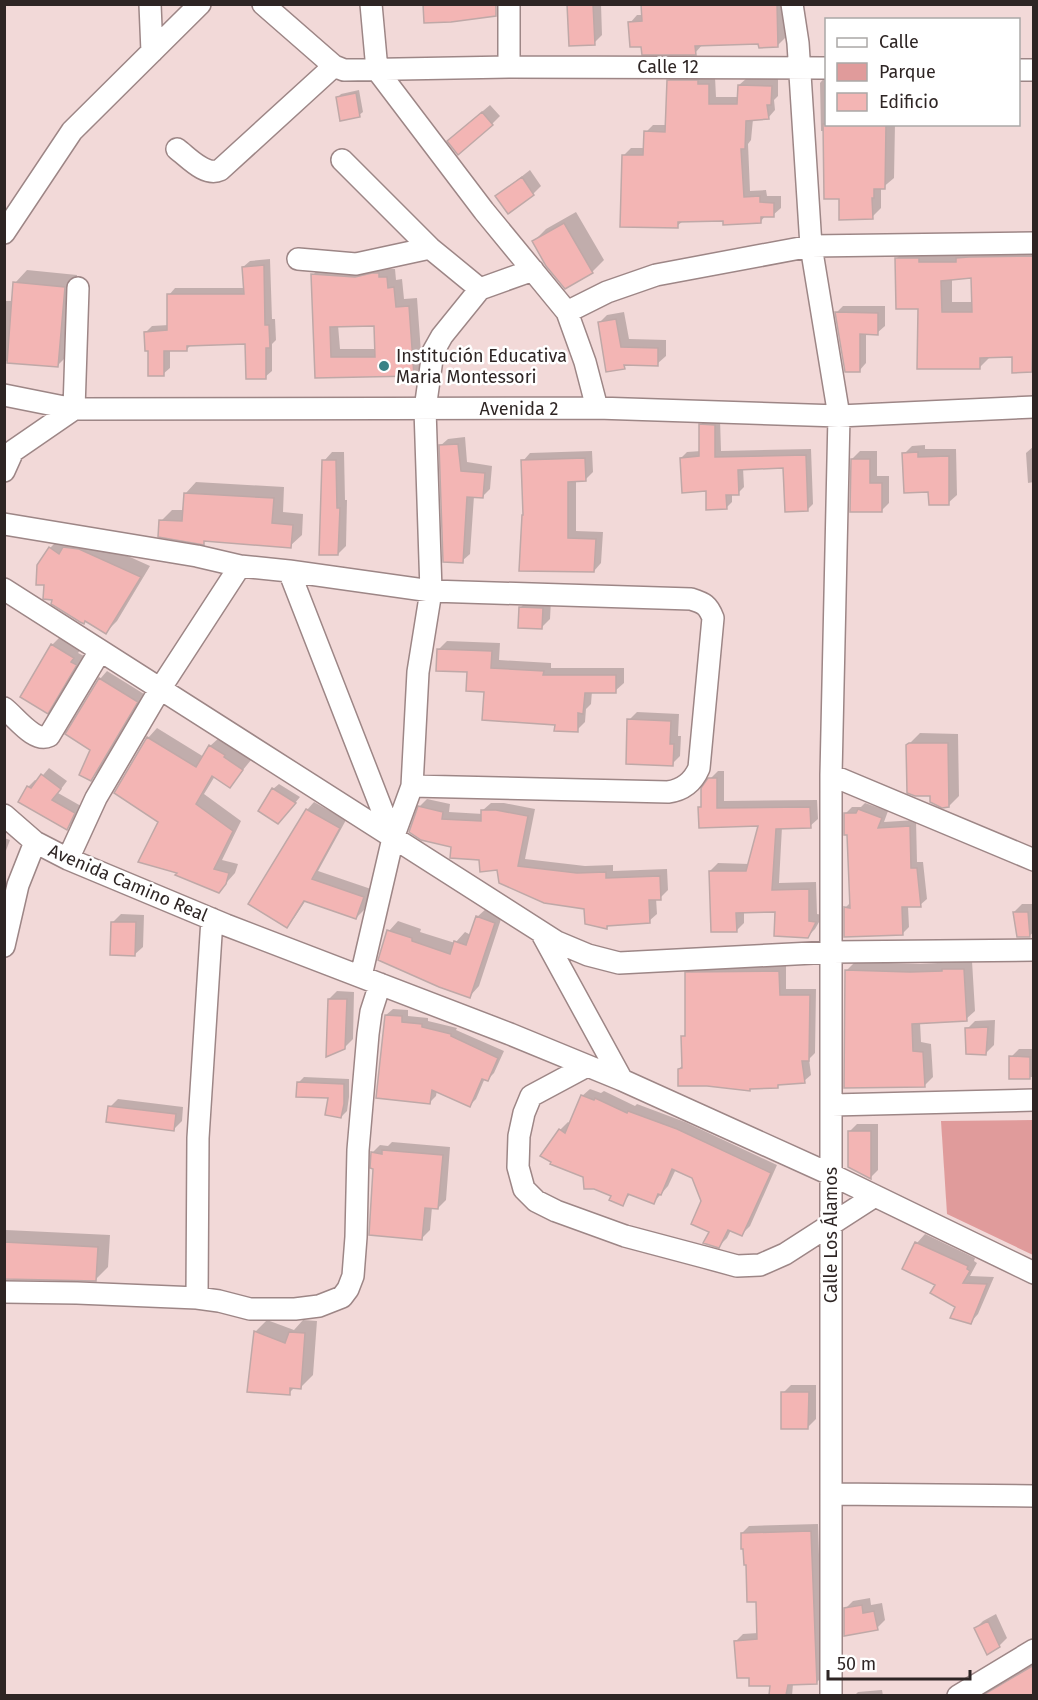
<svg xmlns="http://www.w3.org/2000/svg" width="1038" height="1700" font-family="'Fira Sans',sans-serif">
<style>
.green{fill:#e09b9b}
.shadow{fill:#0003;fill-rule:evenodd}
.building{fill:#f3b5b4;stroke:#bfa8a7;stroke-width:1.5;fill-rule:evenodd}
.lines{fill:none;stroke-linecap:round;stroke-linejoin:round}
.minor-casing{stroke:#9d8686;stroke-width:24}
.minor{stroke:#fff;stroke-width:21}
.poi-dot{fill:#3a8286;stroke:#fff;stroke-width:2}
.labels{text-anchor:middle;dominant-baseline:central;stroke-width:5;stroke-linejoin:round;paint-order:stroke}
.street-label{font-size:18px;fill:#2e2524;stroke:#fff}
.poi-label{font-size:18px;fill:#2e2524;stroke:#fff;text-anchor:start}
</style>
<rect width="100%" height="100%" fill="#f2d9d8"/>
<path class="green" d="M1033,1120H1034L1033,1255L947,1214L941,1121Z"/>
<path class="shadow" d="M569,4H601L602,35L594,43Z
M642,4H784L785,38L777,46L760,43L703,44L695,53L643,45L630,23L637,15H643Z
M675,74L715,77L716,97H739V85L747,78L778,79V96L774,100L775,110L768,118L753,119L751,140L748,144L750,191L766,190L767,196H781V208L773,215H766L761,221H683L677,226L624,155L631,148H645L646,132L653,125H667L668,81Z
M826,76V124H895L894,178L881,189V208L872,217L840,198L824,131H821L820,83Z
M359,90L363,112L359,115L338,97L341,94Z
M490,105L500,116L492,124L457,133Z
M530,170L541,186L533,194L497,196Z
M576,212L604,260L592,272L534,241L546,229Z
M1034,245V369L1032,371L1014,355L990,357L979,368L919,308L896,259L907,248ZM972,276L974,302H952V278Z
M270,259L272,319H275L276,340L272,344V371L265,377L246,343L192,344L187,349L170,350V368L163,374L149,349L145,333L152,326L169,325V295L175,288H245L243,267L250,261Z
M321,266H387V269H395L396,280L402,279L404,299L417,298L422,366L414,375L317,377L313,275ZM375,324L376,349H340L338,325Z
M27,270L77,275L70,353L58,365L4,361V301H13L15,283Z
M843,306H885V326L877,333H866V363L859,371L836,313Z
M624,312L629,339L666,340V356L657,364L628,363L624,367L599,323L607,315Z
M706,419H720L721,451L811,449L813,504L807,510L785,467L743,468L744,487L738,493H732V502L726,508L707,489L681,458L687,452L701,451L700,425Z
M465,437L467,462L492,466L490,489L482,497L474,496L470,554L462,561L440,446L448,439Z
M925,445V449H956L957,495L948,503L929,490L904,454L912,446Z
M1034,446V482L1028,483L1026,453Z
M592,451L593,472L585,480H576V531L603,532L601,563L594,571L523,516V461L530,453Z
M860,451H877V476H889V503L881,511L852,459Z
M332,452H344L345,500H347L346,546L338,554L324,461Z
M196,482L284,487L283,512L303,514L302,535L290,546L207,540L203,543L161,521L172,510H184L185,494Z
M61,537L90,539L150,566L117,621L106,632L50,548Z
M529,599L551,600L550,619L542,627L521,607Z
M60,637L81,649L78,653L84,656L55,704L47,712L52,645Z
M447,641L500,643L499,660L551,663V668H624V683L615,691H592L591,704L586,709L585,722L577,730L556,724L486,691L468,671L439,649Z
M107,671L144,694L99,771L91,779L100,679Z
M637,712L679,714L678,736H681L680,756L672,764L629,720Z
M157,728L204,757L210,746L220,737L251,760L230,786L215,776L204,794L241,821L222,860L238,864L235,873L219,891L159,822L148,738Z
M920,733L958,734L959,796L949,806L931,794L908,745Z
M49,768L67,781L58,793L81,806L74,821L67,828L28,787L35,780L38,781Z
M718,771H724V801L817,800L818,819L810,826L782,827L779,883L816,882L817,914L823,915L815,929L807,937L776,910L744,911V923L736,931L710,871L718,863L750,864L760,825L700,808L703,805L710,779Z
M279,784L300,797L284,816L273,789Z
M427,799L450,804L449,812L483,814V810L491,803H504L535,809L525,859L585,866L613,865V871L667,869L668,890L660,898H656L657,914L649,921L610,924L607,928L586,907L453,845L419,807Z
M314,802L346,820L318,871L371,889L364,910L356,918L306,900L294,918L287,926L307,810Z
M865,803L888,811L884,822L916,820L917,862H923L927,899L920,905L908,906L909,927L902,934L845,908L851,902L848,834L845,814L852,807H861Z
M4,838L10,840L4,856Z
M1022,904H1034V932L1029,936L1014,912Z
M487,908L503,913L479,986L470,996L389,931L398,921L421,929L420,932L455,943L465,932L471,935L477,917Z
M121,914L144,915L143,947L134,955L113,922Z
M972,961L975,1011L966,1019L920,1022L921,1042L931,1044L933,1077L925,1085L847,970L855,962L920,964Z
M786,965V989H816L815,1053L809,1059L811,1075L804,1081L780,1084L777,1086L679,1069L683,1065V1037L687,1033L686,973L693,966Z
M337,991L354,992L353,1039L344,1048L329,999Z
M393,1009L408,1010V1016L428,1018V1021L457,1028L456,1030L504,1051L494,1073L488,1079L485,1078L476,1099L470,1105L437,1090L436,1096L430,1102L386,1015Z
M995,1020L994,1045L986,1053L967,1029L975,1021Z
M1019,1049H1034V1077H1011V1057Z
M304,1077L349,1079V1097L347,1111L341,1117L330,1097L298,1083Z
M590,1089L601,1093L604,1091L635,1106L637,1104L685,1122L777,1165L750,1226L742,1234L731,1230L727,1238L719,1246L711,1232L693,1177L676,1169L668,1186L654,1202L631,1193L622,1204L585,1176L542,1155L560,1130L568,1122L571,1124L582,1096Z
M118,1099L183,1107L182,1121L174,1129L110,1107Z
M857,1124H878V1170L871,1177L849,1132Z
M392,1142L450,1147L446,1200L438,1208L432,1207L430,1230L422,1238L372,1153L380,1145L388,1146Z
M6,1230L110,1235L108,1267L95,1280L4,1278Z
M925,1234L975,1258L974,1261L977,1263L970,1276L994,1277L978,1314L970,1323L937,1285L904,1268L917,1243Z
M267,1320L294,1330L303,1320L317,1321L313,1375L301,1387H295L289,1393L255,1332Z
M791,1385H816V1419L808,1427L783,1393Z
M818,1524L823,1676L816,1683L793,1684L792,1696H770L771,1684L750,1676L736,1641L743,1634L758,1633V1600L747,1563L742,1533L749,1526Z
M870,1598L871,1605L882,1603L885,1620L877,1628L845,1609L853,1601Z
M996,1614L1007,1638L999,1646L975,1629L983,1621Z
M1034,1663V1696H980Z
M882,1690L883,1696H854L858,1692Z"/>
<path class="building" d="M423,4H496V16L451,22L424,23Z
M567,4H593L595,45L569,46Z
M641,4H777L778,47L759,48L758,44L695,46L696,55H642L641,47H630L628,22L642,21Z
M667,80H698V84H709V104H737L738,85L772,86L771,105H767L769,119L746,121L745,149H741L744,197L760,196V202L774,203V217H761V223L723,225V221L678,222V228L620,227L622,155H643L644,131L665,132Z
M356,93L360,117L340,121L336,97Z
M482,112L493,125L458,155L447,141Z
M823,124H886L885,189H874V198H872L873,219L839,220V199H824Z
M522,177L534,195L508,214L495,196Z
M564,223L593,273L565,289L546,266L532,241Z
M1034,256L1032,372L1012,373V357L980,358V369H917L918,309H896L895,258H919V262H956V258L969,257ZM971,278L972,312H942L941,281Z
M264,265L265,325H269L270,348H266V379H246L245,344L187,346V351H164V376H148V351H145L144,332L167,330V294H244L242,267Z
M372,273H379V277H387L388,288L394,287L396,307L409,306L414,376L315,378L311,274L355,277ZM374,326L375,357H331L330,327Z
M13,282L65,287L58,367L7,363Z
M835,312L878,313V335L860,334V372H845Z
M616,319L621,347L658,348V366L624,365L625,369L606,372L598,322Z
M699,424L715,425V457L806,455L808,511L785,512L783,468L738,470L739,495H726L727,509L706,510V491L682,493L680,458L699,456Z
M458,444L461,471L485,473L483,498L467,497L463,563L443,562L439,445Z
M918,452V457L949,456V505H929L928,492L904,493L902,453Z
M585,458L586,481L568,482V538L596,539L594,572L519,571L522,515H523L521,460Z
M851,459H870V483H882V512H850Z
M322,460H336L337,508H340L338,555H319Z
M184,493L274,498L272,523L293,525L291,548L204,541V545L158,537L159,520L182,521Z
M49,547L59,554L63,547L79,549L141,577L106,634L85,621L84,624L80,622L51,604L52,600L43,599L44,585H36L37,565Z
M519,607L543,608L542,629L518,628Z
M51,644L74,658L71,662L77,665L48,714L20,697Z
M437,649L492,651L491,668L544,671L543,675H616V693H585L583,714L578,713V732L554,731L555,725L482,720L484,692L466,691L467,672L436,671Z
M99,678L138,702L91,781L79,775L90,750L65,734Z
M627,719L671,721L670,744H674L673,766L626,764Z
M147,737L196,767L209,745L225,755L224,757L243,770L230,788L212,776L196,804L233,831L214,869L229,873L226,884L219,893L175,875L177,873L138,862L158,822L114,793Z
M909,743H948L949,807L942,808L930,802V796H915L907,793L906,745Z
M41,774L61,789L52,800L75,813L67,830L18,802L27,786L31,788Z
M708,778H717V808L810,807L811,828L776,829L772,890L809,889V921L816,922L808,938L774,936L775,912L736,913L737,932H711L709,871H746L758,826L699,828L698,807H701V788Z
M272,788L296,803L278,824L258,811Z
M418,806L443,812L442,819L481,821V810H496L528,816L518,866L577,873L606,872V878L660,876L661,900H649L650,923L607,926V929L585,924L584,909L544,903L499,883L497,870L480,872L479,860L450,858L451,847L421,840L409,832Z
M306,809L340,828L312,879L364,897L356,919L304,901L287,928L248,904Z
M858,809L882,818L878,828L910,826L911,868H917L921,907H902L903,935L844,937V907L850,908L847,835H844V813H856Z
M1013,912H1028L1030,937H1017Z
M476,916L495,923L470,998L439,987L378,960L387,930L412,938V941L450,954L454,941L466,945Z
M111,922H136L135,956L110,955Z
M942,969H964L967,1021L912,1024L913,1051L923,1052L925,1087L844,1088L845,970L910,972L942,971Z
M779,971L780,995H810L809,1061H802L805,1083L778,1085V1088L750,1089V1091L707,1086H678V1069L682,1068L681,1036H685V972Z
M328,999H347L345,1049L326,1057Z
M385,1015L402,1016V1022L422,1024V1027L451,1034V1036L498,1058L488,1081L482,1079L470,1107L432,1090L430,1104L376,1098Z
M988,1027L986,1055L966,1054L965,1028Z
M1009,1056L1030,1057V1079H1009Z
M297,1082L344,1084V1104L341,1118L325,1115L328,1098L296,1097Z
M581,1095L594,1100L595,1098L627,1113L628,1111L677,1129L771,1173L742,1236L728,1230L719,1248L703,1243L709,1232L691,1224L701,1201L692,1178L672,1169L661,1195L658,1194L654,1204L628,1194L623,1206L609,1200L611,1196L594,1189H584L583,1177L550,1164L551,1162L540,1156L559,1129L565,1133Z
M108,1106L176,1114L174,1131L106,1122Z
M848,1131H871V1179L848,1167Z
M382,1150L443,1155L438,1209L425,1208L422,1240L369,1235L373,1169L370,1168L371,1152L382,1154Z
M4,1242L98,1247L96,1281L4,1279Z
M915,1242L968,1266L967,1269L970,1271L963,1283L987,1284L971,1324L950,1318L955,1307L930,1293L935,1285L902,1269Z
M254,1331L285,1343L289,1332L305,1333L301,1389L290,1388V1395L247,1392Z
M781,1392H809L808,1429H781Z
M811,1531L817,1684L788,1685L786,1695H769L770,1686H749V1678H737L734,1641L757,1639L756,1602H747L746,1565H744L743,1549H741V1533Z
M862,1605L863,1613L874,1611L878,1630L844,1636V1608Z
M988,1621L1000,1647L987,1655L974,1628Z
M1034,1665V1695H983Z"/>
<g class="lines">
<defs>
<path id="minor" d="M150,4L152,52
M263,4L334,66L344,70L509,67L826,68
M371,4L377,70L484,211L567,312L585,362L597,408
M792,4L798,43L811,246L839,416L831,775V1696
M509,67V4
M1018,70H1034
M177,149C188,157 205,177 220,170L334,66
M342,160L430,248L480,289
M4,233L72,131L200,4
M298,259L356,264L430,248
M567,312L607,292L656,275L811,246L1034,243
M4,395L74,409L597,408L839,416L1034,407
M4,471L13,451L74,409L78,288
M4,524L197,556L240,566L289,571L431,591L691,599C704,603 708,605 713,618L699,768C693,782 683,790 668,792L412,786
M289,571L393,838
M4,589L557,942L588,955L619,963L832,952L1034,950
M4,708C16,717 34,743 49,736L100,651
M831,775L1034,860
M4,815L35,842L68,859L226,925L510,1034L622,1080L832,1175L1034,1273
M68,859L96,798L160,689L240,566
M541,932L622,1080
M4,946L18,885L35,842
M361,976L393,838L412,786L418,672L431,591L425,409L433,352L442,336L480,289L533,270
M587,1066L531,1096L524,1113L519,1136L518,1167L524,1189L536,1201L556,1211L625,1236L704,1257L737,1266L760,1265L785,1254L875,1196
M832,1105L1034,1100
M4,1292L77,1293L197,1298L219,1301L250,1309H295L319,1306L342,1297L348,1289L353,1276L356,1237L358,1150L368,1034L371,1012L380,984
M197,1298L198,1138L212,919
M831,1494L1034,1496
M958,1696L1034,1650"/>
</defs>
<use href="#minor" class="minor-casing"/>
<use href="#minor" class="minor"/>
</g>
<circle class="poi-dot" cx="384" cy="366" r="6"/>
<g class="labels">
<g class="street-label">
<text x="668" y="67">Calle 12</text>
<text x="519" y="409">Avenida 2</text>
<text transform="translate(128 883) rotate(23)">Avenida Camino Real</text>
<text transform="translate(831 1235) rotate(-90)">Calle Los Álamos</text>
</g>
<g class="poi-label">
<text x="396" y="356">Institución Educativa<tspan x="396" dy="21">Maria Montessori</tspan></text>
</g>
</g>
<rect width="1038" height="1700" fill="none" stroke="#2e2524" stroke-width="12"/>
<rect x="825" y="18" width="195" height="108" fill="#ffffff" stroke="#aba8a7" stroke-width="1.5"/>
<rect x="837" y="38" width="30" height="9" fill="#ffffff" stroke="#aba8a7" stroke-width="1.5"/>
<text x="879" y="48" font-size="18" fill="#2e2524">Calle</text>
<rect x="837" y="63" width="30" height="18" fill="#e09b9b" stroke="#aba8a7" stroke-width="1.5"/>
<text x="879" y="78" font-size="18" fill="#2e2524">Parque</text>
<rect x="837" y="93" width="30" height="18" fill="#f3b5b4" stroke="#aba8a7" stroke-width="1.5"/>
<text x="879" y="108" font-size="18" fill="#2e2524">Edificio</text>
<path d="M828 1670v9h142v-9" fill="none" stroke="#2e2524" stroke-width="3"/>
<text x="837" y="1670" font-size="18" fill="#2e2524" stroke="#ffffff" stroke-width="4.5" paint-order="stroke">50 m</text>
</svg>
